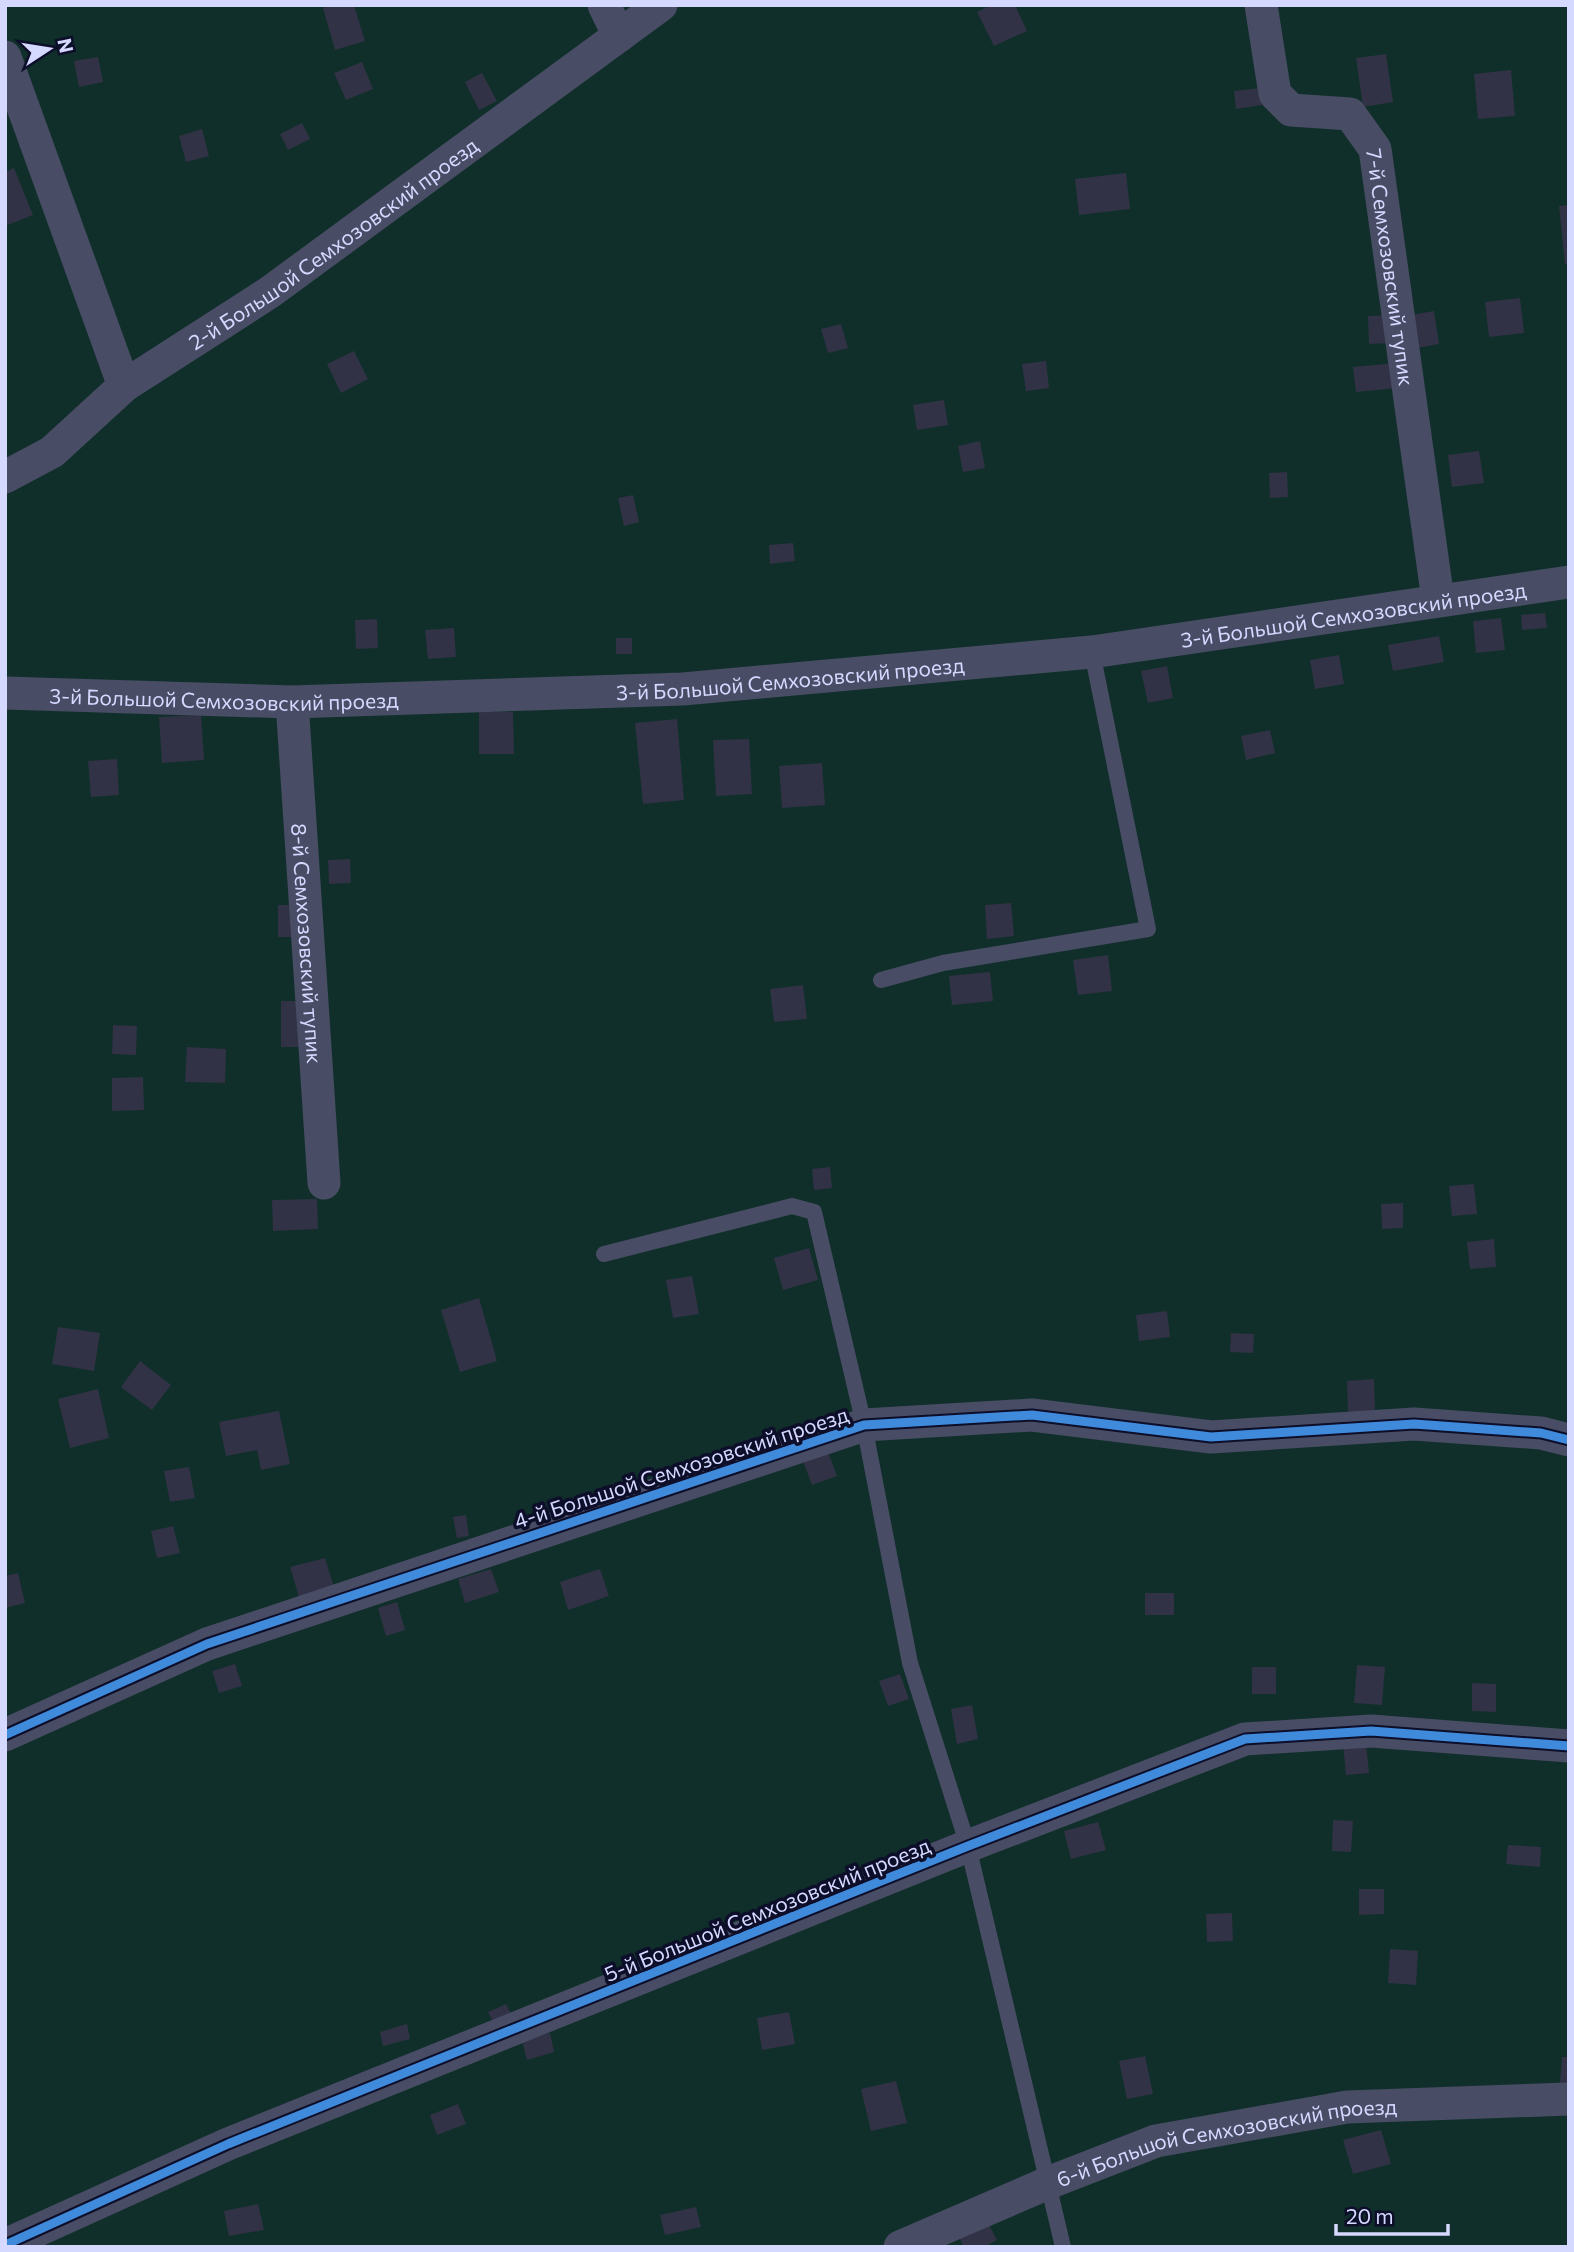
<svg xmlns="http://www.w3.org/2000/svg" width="1574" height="2252" font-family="Commissioner,sans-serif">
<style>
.green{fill:#102f2a}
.building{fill:#313245}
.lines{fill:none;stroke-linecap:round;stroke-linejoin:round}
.service{stroke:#484c64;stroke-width:16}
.minor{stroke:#484c64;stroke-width:33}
.cycleway-casing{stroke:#0d0e29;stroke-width:13}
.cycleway{stroke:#408adc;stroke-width:9}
.labels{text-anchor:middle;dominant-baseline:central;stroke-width:7;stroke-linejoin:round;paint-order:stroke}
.street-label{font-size:21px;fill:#d5d8ff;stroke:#0d0e29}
</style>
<rect width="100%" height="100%" fill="#131423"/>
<path class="green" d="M5,5H1569V2247H5Z"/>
<path class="building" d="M332,5H354L365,41L335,50L323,8Z
M992,5H1015L1027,31L994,46L977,12Z
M1386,54L1393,102L1363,107L1356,58Z
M98,57L103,82L79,87L74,61Z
M362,62L373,89L346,100L334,73Z
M1511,70L1515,116L1478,119L1474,74Z
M482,73L497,101L479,110L465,82Z
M1260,88L1262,105L1236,109L1234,91Z
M302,123L310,139L288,150L280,134Z
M202,129L209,156L186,162L179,136Z
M14,168L33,215L5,226V172Z
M1126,173L1130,209L1079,215L1075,179Z
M1569,205V263L1565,264L1559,206Z
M1520,298L1524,333L1489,337L1485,302Z
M1434,311L1439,344L1417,348L1411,315Z
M1391,315L1393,343L1369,344L1368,316Z
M841,324L848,348L828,353L821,329Z
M354,351L368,379L341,393L327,364Z
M1046,361L1049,388L1026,391L1022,364Z
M1396,363L1398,388L1356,392L1353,367Z
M944,400L948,425L917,430L913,405Z
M980,441L985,468L963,472L958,446Z
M1479,451L1484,483L1452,487L1448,455Z
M1287,472L1288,497L1270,498L1269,473Z
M633,495L639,522L624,526L618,498Z
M793,543L795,561L770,564L769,545Z
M1545,613L1547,628L1522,630L1521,615Z
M1501,618L1505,650L1476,653L1473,621Z
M377,619L378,648L356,649L355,620Z
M454,628L456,657L428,659L425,630Z
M1439,636L1444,662L1393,671L1388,645Z
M616,638H632V654H616Z
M1339,655L1344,684L1315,689L1310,660Z
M1167,666L1173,698L1148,703L1141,671Z
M479,712H513L514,754H479Z
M201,715L204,760L162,763L159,717Z
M677,719L684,800L643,804L635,723Z
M1270,730L1275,753L1246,760L1241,736Z
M749,739L752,794L716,796L713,740Z
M117,759L119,795L91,797L88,761Z
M822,763L825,805L782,808L779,766Z
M350,859L351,883L329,884L328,860Z
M1011,903L1014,936L987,939L985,905Z
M278,905H301V937H278Z
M1108,955L1112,991L1078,995L1073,960Z
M990,972L993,1001L952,1005L949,976Z
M803,985L807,1019L774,1022L770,989Z
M281,1001H307V1047H281Z
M113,1025L137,1026L136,1055L112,1054Z
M187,1047L226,1049L225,1083L185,1082Z
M143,1077L144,1110L112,1111V1078Z
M830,1167L832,1188L814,1190L812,1169Z
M1474,1184L1477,1214L1452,1216L1449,1186Z
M317,1199L318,1229L273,1231L272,1200Z
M1403,1203V1228L1382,1229L1381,1204Z
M1494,1239L1496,1267L1470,1269L1467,1242Z
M809,1248L818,1280L783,1290L774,1258Z
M692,1276L699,1314L673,1318L666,1280Z
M479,1298L497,1361L460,1372L441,1310Z
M1167,1311L1170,1337L1139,1341L1136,1315Z
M58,1327L100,1333L94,1371L52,1364Z
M1231,1333L1254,1334L1253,1353L1230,1352Z
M140,1361L171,1385L152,1410L121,1387Z
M1374,1379L1375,1412L1348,1413L1347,1381Z
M98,1389L109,1438L70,1448L58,1399Z
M279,1411L290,1464L261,1470L257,1450L226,1456L219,1422Z
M828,1452L837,1476L812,1485L803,1461Z
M189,1467L195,1498L170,1502L164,1471Z
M466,1515L469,1536L457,1538L453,1517Z
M173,1526L180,1553L157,1558L151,1531Z
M325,1558L334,1587L299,1597L290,1567Z
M491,1569L499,1592L465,1603L458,1579Z
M600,1569L609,1596L568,1610L560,1582Z
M18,1573L25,1603L5,1608V1576Z
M1145,1593H1174V1615H1145Z
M397,1602L405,1630L386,1636L378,1608Z
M235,1664L242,1686L219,1693L212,1671Z
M1357,1665L1385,1667L1382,1705L1354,1703Z
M1252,1667H1276V1694H1252Z
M900,1674L909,1699L888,1706L879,1681Z
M1472,1683L1496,1684V1712L1472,1711Z
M972,1705L978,1739L957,1744L951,1709Z
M1366,1742L1369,1773L1346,1775L1343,1744Z
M1333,1820L1353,1821L1351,1852L1332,1851Z
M1098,1822L1106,1850L1071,1859L1064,1831Z
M1508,1845L1541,1847L1540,1867L1506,1864Z
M1359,1889H1384V1914L1359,1915Z
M1232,1913L1233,1941L1207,1942L1206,1914Z
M1390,1949L1418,1951L1416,1985L1388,1983Z
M506,2004L511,2014L493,2022L488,2012Z
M789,2012L795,2044L762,2050L757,2018Z
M407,2024L410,2039L383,2046L380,2032Z
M550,2033L554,2052L527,2060L522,2040Z
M1145,2056L1153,2094L1127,2099L1119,2061Z
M1562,2057H1569V2083H1560Z
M896,2081L907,2123L871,2131L861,2089Z
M458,2104L466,2124L437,2135L430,2115Z
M1381,2130L1391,2164L1353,2174L1343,2140Z
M258,2204L264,2230L229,2236L224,2211Z
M696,2207L701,2227L665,2235L660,2215Z
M988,2223L997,2240L984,2247H964L959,2237Z"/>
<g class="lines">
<path class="service" d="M881,980L943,963L1148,929L1092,652
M604,1254L792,1206L814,1212L864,1425L910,1663L968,1846L1063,2247"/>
<g class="minor">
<path d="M604,5L619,36"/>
<path id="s1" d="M1261,5L1275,94L1291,110L1350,114L1375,149L1438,600"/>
<path d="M5,57L124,386"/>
<path id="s2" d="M5,477L52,452L124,386L270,292L661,5"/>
<path id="s3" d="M5,693L292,702L683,689L1092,652L1569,582"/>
<path id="s4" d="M292,702L324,1183"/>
<path d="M5,1735L207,1644L864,1425L1032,1415L1211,1437L1414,1424L1541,1433L1569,1440"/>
<path d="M5,2245L228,2144L968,1846L1245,1739L1371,1731L1569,1746"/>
<path id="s5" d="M900,2247L1048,2183L1156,2141L1347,2107L1569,2099"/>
</g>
<defs>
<path id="cycleway" d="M5,1735L207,1644L864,1425L1032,1415L1211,1437L1414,1424L1541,1433L1569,1440
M5,2245L228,2144L968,1846L1245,1739L1371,1731L1569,1746"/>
</defs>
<use href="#cycleway" class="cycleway-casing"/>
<use href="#cycleway" class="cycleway"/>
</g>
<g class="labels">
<g class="street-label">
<text stroke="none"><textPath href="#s2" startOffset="404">2-й Большой Семхозовский проезд</textPath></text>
<text stroke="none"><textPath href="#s1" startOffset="334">7-й Семхозовский тупик</textPath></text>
<text stroke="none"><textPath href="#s3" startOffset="1353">3-й Большой Семхозовский проезд</textPath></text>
<text stroke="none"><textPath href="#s3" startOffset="786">3-й Большой Семхозовский проезд</textPath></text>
<text stroke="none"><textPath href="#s3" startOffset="219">3-й Большой Семхозовский проезд</textPath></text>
<text stroke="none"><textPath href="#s4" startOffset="242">8-й Семхозовский тупик</textPath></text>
<text transform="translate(681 1467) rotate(-18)">4-й Большой Семхозовский проезд</text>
<text transform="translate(767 1909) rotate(-22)">5-й Большой Семхозовский проезд</text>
<text stroke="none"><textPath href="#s5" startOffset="346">6-й Большой Семхозовский проезд</textPath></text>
</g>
</g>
<rect width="1574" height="2252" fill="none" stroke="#d5d8ff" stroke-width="14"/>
<g transform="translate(49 49) rotate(78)" stroke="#0d0e29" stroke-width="5" paint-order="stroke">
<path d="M0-5L12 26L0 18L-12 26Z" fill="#d5d8ff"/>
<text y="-10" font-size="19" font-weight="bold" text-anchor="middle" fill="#d5d8ff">N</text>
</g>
<path d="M1336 2224v10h112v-10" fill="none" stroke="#d5d8ff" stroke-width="3.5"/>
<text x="1346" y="2224" font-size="21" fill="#d5d8ff" stroke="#0d0e29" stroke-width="5" paint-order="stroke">20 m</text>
</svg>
